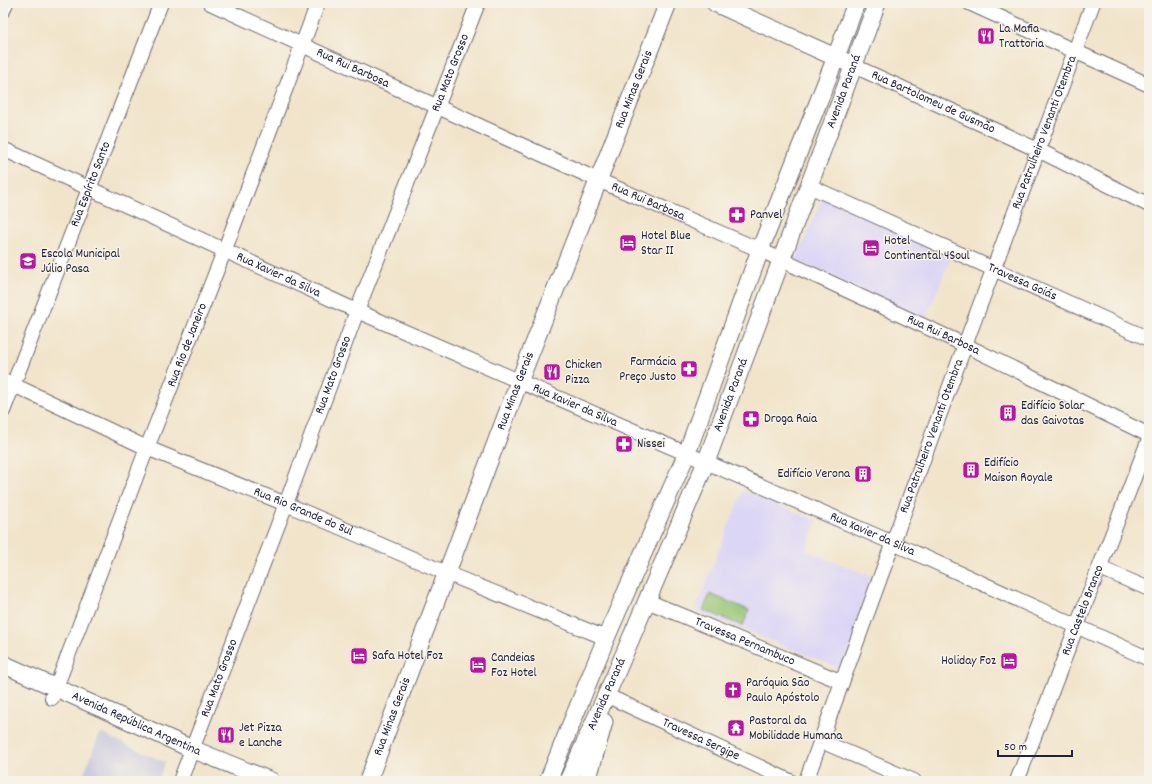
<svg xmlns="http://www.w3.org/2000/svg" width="1152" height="784" font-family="Dekko,sans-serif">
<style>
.built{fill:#dcd6f6}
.industrial{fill:#c2c2dc}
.green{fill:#95c371;stroke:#5c7256}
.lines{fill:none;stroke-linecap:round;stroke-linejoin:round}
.minor-casing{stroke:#6a666d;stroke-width:16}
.major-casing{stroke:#6a666d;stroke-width:19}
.minor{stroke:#fff;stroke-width:14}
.major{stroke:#fff;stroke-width:17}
.labels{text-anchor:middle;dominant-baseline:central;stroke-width:3;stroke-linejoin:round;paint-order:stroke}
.poi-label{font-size:13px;fill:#22223b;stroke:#f7f3e8;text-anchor:start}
.street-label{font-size:13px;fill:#22223b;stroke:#f7f3e8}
</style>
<rect width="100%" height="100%" fill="#f7f3e8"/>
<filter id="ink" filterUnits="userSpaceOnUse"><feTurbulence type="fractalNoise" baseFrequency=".025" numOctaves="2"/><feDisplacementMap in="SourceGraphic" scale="8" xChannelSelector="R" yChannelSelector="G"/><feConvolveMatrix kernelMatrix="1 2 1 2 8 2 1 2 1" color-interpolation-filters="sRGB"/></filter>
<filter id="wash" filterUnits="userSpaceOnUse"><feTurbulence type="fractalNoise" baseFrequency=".012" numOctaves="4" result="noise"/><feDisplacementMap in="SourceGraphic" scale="16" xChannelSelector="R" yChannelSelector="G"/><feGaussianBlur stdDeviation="0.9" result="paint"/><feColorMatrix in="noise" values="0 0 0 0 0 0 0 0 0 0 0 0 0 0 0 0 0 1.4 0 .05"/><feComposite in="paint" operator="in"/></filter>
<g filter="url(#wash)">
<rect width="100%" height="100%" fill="#f1e4ca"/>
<path class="built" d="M824,194L953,253L925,320L796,260Z
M743,490L817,521L806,551L876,578L842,669L695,611Z"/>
<path class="industrial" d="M100,733L165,762L158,781H81Z"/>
<path class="green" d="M710,594L749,610L743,626L703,610Z"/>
</g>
<g filter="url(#ink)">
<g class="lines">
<defs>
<g id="minor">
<path id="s1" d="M210,3L598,180L760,250L965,345L1149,435"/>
<path d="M969,3L1149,85"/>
<path d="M3,10L6,3"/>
<path id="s2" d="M854,66L1038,150L1149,205"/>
<path id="s3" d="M3,149L357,311L893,543L1149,659"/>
<path id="s4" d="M809,186L1149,339"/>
<path id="s5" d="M3,380L147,448L286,504L446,573L606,638"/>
<path id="s6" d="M3,411L161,3"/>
<path d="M1100,568L1149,589"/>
<path id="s7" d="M647,601L842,682"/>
<path id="s8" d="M52,698L147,448L225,249L318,3"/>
<path id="s9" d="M612,698L790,781"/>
<path d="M821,741L914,781"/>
<path id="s10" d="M180,781L286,504L357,311L478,3"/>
<path id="s11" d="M806,781L965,345L1093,3"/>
<path id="s12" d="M1017,781L1149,439"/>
</g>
<g id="major">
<path d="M715,3L846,62"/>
<path id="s13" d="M3,664L192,749L271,781"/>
<path id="s14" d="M368,781L519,382L668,3"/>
<path d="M548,781L606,638L687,453L760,250L836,57L856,3"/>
<path id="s15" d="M568,781L617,671L706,462L877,3"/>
<path d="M587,781L604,722"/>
</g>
</defs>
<use href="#minor" class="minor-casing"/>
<use href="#major" class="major-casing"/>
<use href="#minor" class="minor"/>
<use href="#major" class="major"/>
</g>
</g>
<defs>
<symbol id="restaurant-square" viewBox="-11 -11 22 22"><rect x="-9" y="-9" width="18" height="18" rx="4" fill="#b5179e" stroke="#f7f3e8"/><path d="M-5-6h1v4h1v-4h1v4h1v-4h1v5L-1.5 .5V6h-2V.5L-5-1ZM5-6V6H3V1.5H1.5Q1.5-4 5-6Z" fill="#fff"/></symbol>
<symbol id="pharmacy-square" viewBox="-11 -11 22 22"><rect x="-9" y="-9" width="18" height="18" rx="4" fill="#b5179e" stroke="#f7f3e8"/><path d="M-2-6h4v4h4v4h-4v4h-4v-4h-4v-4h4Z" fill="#fff"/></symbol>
<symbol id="hotel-square" viewBox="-11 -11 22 22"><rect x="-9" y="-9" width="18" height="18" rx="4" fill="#b5179e" stroke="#f7f3e8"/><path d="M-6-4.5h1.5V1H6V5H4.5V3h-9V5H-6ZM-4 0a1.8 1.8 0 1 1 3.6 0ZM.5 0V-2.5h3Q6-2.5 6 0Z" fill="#fff"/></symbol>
<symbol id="school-square" viewBox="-11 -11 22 22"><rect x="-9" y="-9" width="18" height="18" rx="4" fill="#b5179e" stroke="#f7f3e8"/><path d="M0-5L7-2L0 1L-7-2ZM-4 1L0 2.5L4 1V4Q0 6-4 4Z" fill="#fff"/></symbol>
<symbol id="building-square" viewBox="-11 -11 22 22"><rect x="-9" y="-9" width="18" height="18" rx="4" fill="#b5179e" stroke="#f7f3e8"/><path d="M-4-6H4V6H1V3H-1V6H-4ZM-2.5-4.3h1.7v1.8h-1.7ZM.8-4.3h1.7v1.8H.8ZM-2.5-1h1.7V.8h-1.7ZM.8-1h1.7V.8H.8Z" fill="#fff"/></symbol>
<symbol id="church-square" viewBox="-11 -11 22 22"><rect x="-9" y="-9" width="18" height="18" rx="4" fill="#b5179e" stroke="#f7f3e8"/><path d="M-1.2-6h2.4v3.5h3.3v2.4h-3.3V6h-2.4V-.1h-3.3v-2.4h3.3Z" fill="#fff"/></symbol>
<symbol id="temple-square" viewBox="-11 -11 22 22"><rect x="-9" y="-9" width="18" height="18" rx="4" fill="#b5179e" stroke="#f7f3e8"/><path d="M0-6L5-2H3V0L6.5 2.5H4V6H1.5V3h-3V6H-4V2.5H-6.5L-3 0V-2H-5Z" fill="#fff"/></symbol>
</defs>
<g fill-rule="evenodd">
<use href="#restaurant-square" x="976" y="26" width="20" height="20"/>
<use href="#pharmacy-square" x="727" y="205" width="20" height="20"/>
<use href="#hotel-square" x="618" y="233" width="20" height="20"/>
<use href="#hotel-square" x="861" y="238" width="20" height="20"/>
<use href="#school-square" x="18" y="251" width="20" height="20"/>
<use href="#pharmacy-square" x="679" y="359" width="20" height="20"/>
<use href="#restaurant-square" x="542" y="362" width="20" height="20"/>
<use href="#building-square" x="998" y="403" width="20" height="20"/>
<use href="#pharmacy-square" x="741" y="409" width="20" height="20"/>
<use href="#pharmacy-square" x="614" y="434" width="20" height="20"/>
<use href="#building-square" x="961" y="460" width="20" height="20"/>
<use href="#building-square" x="853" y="464" width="20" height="20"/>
<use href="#hotel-square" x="349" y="646" width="20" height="20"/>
<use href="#hotel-square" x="999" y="651" width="20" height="20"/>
<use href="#hotel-square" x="468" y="655" width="20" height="20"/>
<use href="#church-square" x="723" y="680" width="20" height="20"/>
<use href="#temple-square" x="726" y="718" width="20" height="20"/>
<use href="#restaurant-square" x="216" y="725" width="20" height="20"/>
</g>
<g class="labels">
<g class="poi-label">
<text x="999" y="29">La Mafia<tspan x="999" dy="15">Trattoria</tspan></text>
<text x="750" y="215">Panvel</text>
<text x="641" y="236">Hotel Blue<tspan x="641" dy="15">Star II</tspan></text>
<text x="884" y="241">Hotel<tspan x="884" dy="15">Continental 4Soul</tspan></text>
<text x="41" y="254">Escola Municipal<tspan x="41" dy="15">Júlio Pasa</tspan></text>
<text x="676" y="362" text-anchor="end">Farmácia<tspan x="676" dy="15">Preço Justo</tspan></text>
<text x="565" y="365">Chicken<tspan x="565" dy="15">Pizza</tspan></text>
<text x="1021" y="406">Edifício Solar<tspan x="1021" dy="15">das Gaivotas</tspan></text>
<text x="764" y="419">Droga Raia</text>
<text x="637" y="444">Nissei</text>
<text x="984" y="463">Edifício<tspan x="984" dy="15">Maison Royale</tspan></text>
<text x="850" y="474" text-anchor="end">Edifício Verona</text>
<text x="372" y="656">Safa Hotel Foz</text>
<text x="491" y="658">Candeias<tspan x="491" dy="15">Foz Hotel</tspan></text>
<text x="996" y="661" text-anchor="end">Holiday Foz</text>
<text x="746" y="683">Paróquia São<tspan x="746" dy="15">Paulo Apóstolo</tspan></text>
<text x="749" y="721">Pastoral da<tspan x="749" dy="15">Mobilidade Humana</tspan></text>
<text x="239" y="728">Jet Pizza<tspan x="239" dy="15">e Lanche</tspan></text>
</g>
<g class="street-label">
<text stroke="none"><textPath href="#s1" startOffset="157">Rua Rui Barbosa</textPath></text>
<text stroke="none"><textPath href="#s10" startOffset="758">Rua Mato Grosso</textPath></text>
<text stroke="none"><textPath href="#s14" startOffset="741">Rua Minas Gerais</textPath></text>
<text stroke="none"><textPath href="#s15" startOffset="743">Avenida Paraná</textPath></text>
<text stroke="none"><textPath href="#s2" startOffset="87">Rua Bartolomeu de Gusmão</textPath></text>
<text stroke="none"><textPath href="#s11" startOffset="691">Rua Patrulheiro Venanti Otembra</textPath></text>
<text stroke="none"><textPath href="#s6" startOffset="243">Rua Espírito Santo</textPath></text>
<text stroke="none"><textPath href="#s1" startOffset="481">Rua Rui Barbosa</textPath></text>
<text stroke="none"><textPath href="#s3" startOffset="303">Rua Xavier da Silva</textPath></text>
<text stroke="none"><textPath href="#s4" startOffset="234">Travessa Goiás</textPath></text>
<text stroke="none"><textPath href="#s1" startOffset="805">Rua Rui Barbosa</textPath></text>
<text stroke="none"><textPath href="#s8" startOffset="378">Rua Rio de Janeiro</textPath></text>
<text stroke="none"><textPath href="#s10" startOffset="434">Rua Mato Grosso</textPath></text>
<text stroke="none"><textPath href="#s14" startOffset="417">Rua Minas Gerais</textPath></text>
<text stroke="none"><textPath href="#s15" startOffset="419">Avenida Paraná</textPath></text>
<text stroke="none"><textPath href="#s3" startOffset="627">Rua Xavier da Silva</textPath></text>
<text stroke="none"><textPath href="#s11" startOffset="367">Rua Patrulheiro Venanti Otembra</textPath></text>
<text stroke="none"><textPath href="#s5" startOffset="328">Rua Rio Grande do Sul</textPath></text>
<text stroke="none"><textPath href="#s3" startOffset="951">Rua Xavier da Silva</textPath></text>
<text stroke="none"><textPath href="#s12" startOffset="183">Rua Castelo Branco</textPath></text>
<text stroke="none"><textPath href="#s7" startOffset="106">Travessa Pernambuco</textPath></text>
<text stroke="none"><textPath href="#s10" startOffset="110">Rua Mato Grosso</textPath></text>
<text stroke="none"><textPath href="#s15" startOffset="95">Avenida Paraná</textPath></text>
<text stroke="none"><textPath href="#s14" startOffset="69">Rua Minas Gerais</textPath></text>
<text stroke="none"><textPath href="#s13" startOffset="146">Avenida República Argentina</textPath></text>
<text stroke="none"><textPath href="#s9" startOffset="98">Travessa Sergipe</textPath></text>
</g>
</g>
<rect width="1152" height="784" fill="none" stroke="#f7f3e8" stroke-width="16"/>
<path d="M998 750v6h74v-6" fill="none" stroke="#22223b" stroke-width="2"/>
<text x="1004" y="750" font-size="12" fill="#22223b" stroke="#f7f3e8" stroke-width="3" paint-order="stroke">50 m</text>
</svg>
